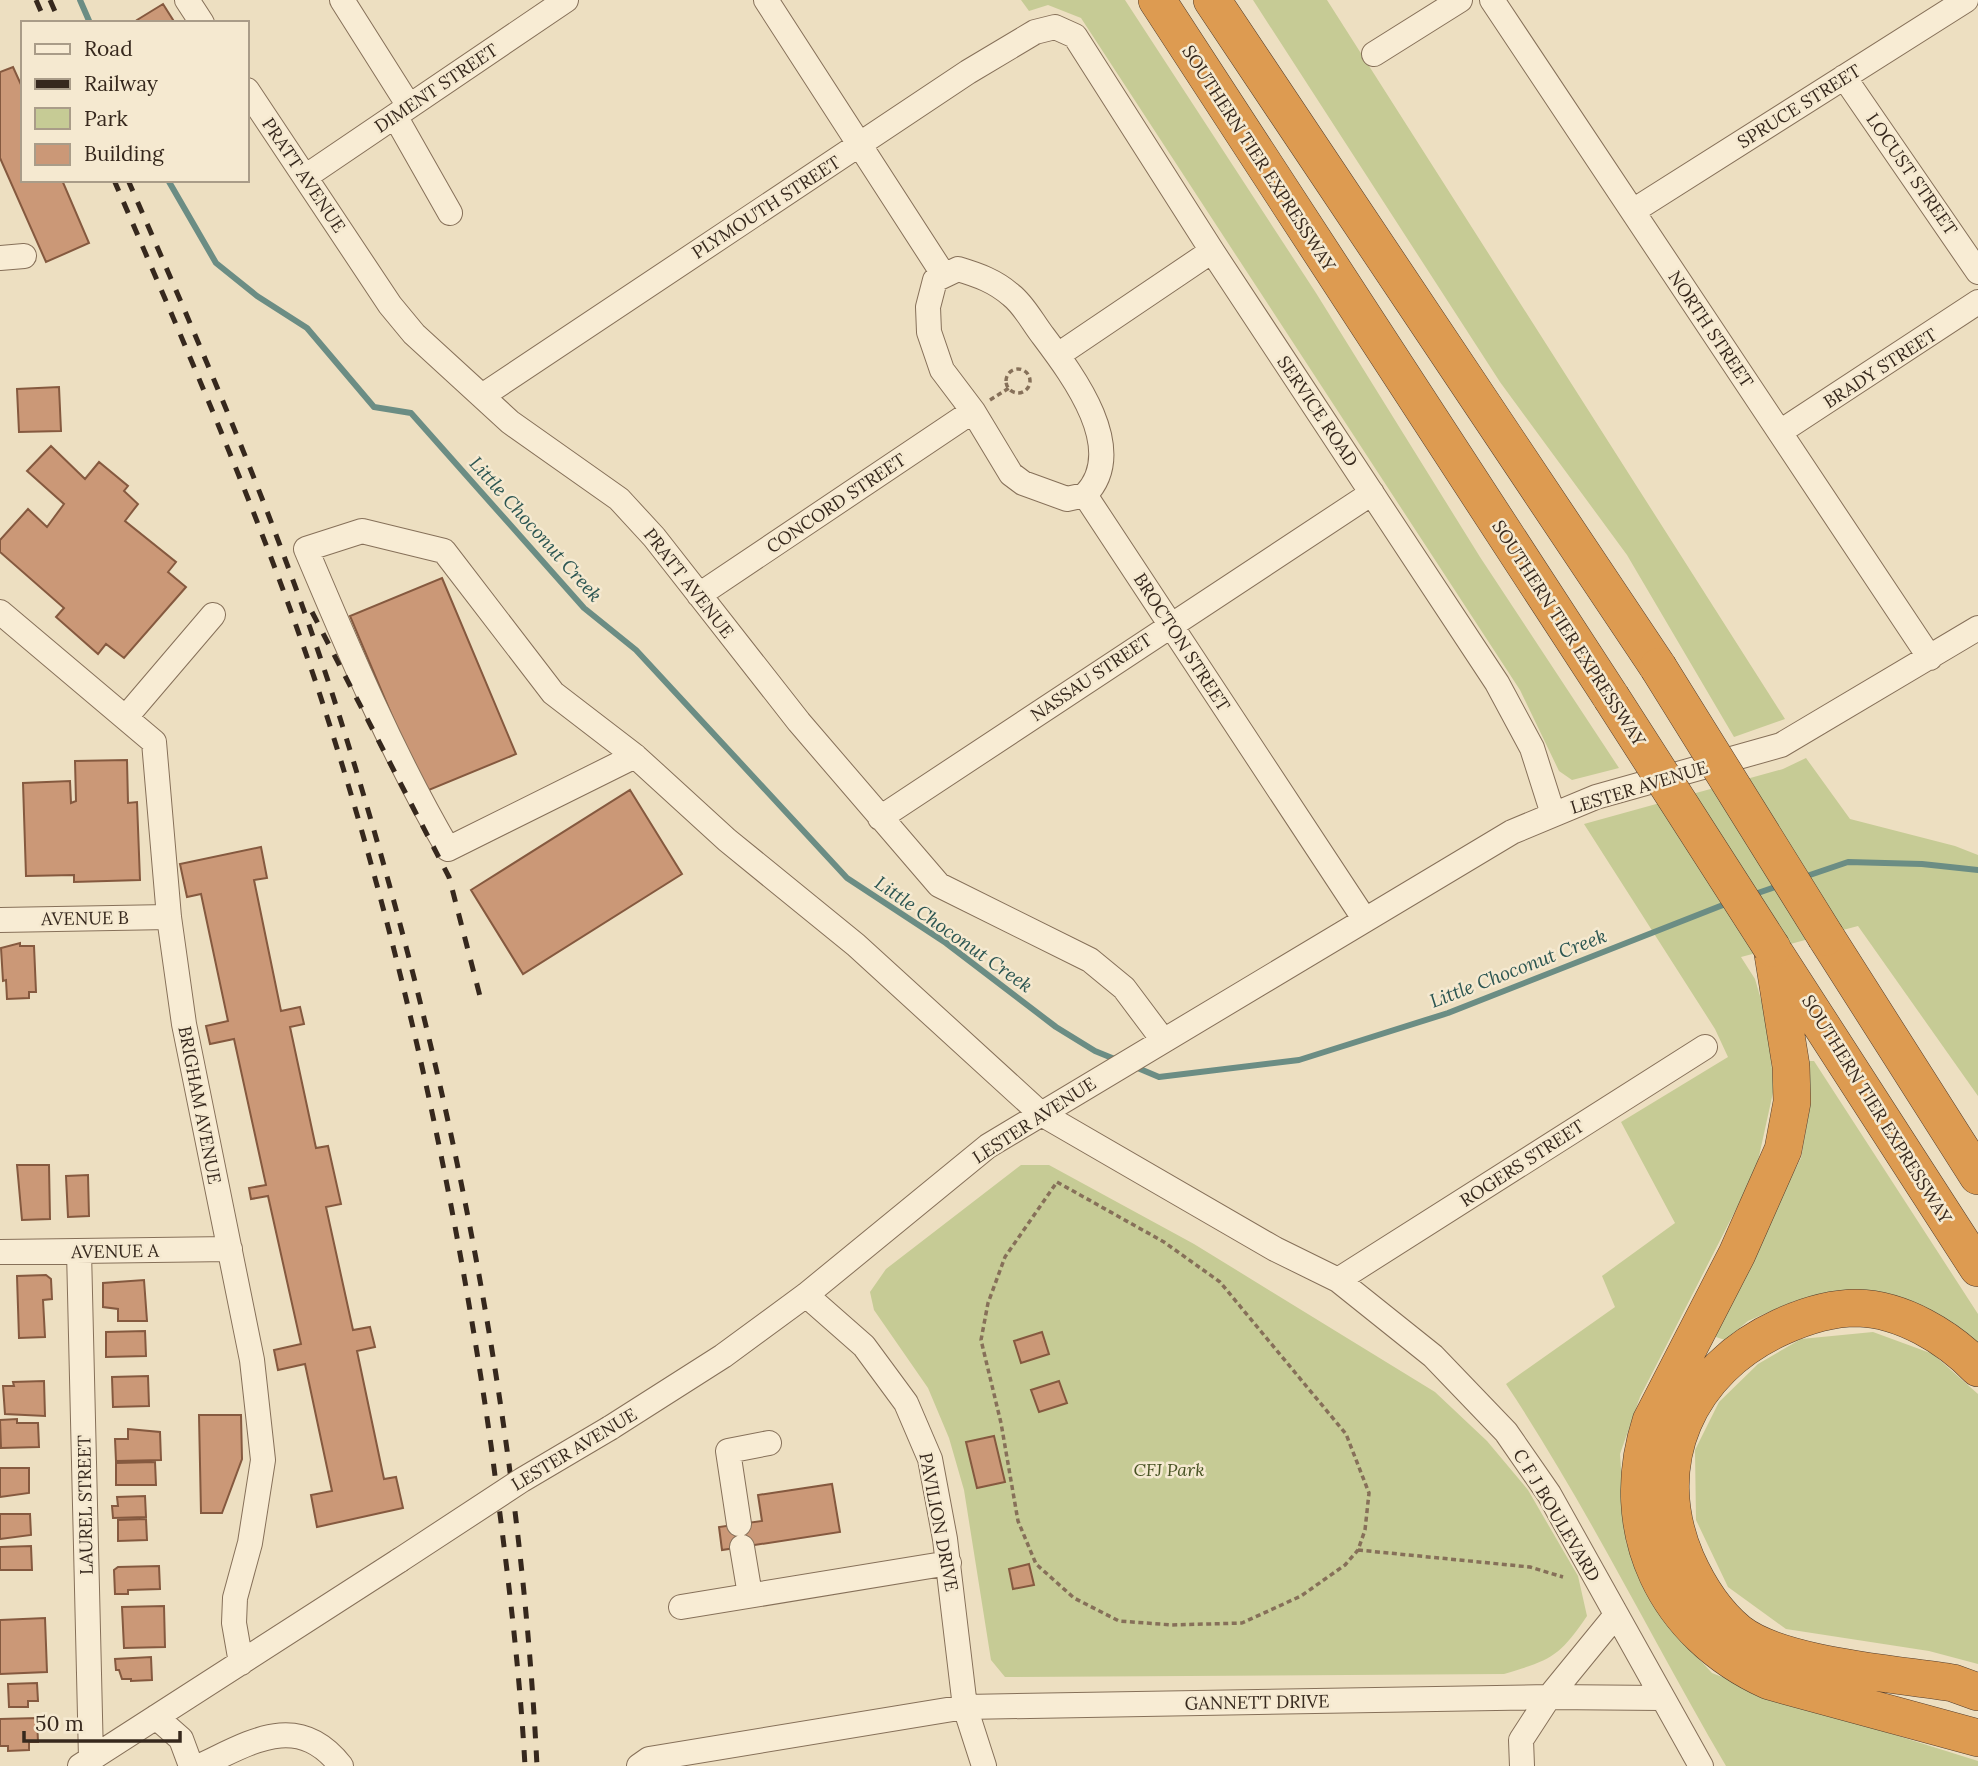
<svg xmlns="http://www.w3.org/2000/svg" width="1978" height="1766" font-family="Lora,serif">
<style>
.green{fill:#c6cb95}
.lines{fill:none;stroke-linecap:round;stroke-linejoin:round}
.stream{stroke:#6b8d84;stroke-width:6}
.building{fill:#cb9877;stroke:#85593f;stroke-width:2}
.minor-casing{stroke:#867059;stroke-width:26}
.highway-casing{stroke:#543e2d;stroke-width:38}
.path{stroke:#867059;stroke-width:3.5;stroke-dasharray:5 3.5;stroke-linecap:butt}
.minor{stroke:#f8ecd4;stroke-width:24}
.highway{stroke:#dd9b51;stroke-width:37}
.rail{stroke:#36281d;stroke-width:5;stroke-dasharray:12 12;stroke-linecap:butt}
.minor-bridge-casing{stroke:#867059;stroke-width:26;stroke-linecap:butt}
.highway-bridge-casing{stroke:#543e2d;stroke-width:38;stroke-linecap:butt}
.minor-bridge{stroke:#f8ecd4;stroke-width:24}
.highway-bridge{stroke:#dd9b51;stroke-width:37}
.labels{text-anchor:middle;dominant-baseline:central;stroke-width:5;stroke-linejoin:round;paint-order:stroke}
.street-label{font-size:18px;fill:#36281d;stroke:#f5e9d0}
.park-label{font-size:18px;font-style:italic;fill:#485324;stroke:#f5e9d0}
.water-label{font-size:19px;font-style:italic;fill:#2c5652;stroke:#f5e9d0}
</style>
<rect width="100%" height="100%" fill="#eddfc1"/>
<path class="green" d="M1021,0H1125L1316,293L1480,557L1619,768L1572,780L1559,771L1520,690L1081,18L1048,5L1029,11Z
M1253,0H1327L1785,719L1734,737L1627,555L1500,382Z
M1806,758L1850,819L1955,846L1978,855V1096L1858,926L1741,957L1755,979L1767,1020L1774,1088L1756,1170L1640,1397L1620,1454L1626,1542L1664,1621L1712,1673L1768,1695L1978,1761V1766H1726C1652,1640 1587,1506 1506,1384L1615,1307L1602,1276L1675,1223L1621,1122L1728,1057L1715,1029L1584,824L1783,769Z
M1808,1061H1814L1978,1314V1345L1955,1324L1877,1294L1794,1301L1748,1321L1725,1340L1710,1335L1801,1158L1809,1112Z
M1021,1165H1049L1194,1244L1435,1392L1487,1441L1528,1490L1578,1576L1587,1616C1559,1657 1551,1660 1504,1674L1005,1677L991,1660L964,1490L949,1438L928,1388L874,1310L870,1292L886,1269Z
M1873,1332L1933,1354L1978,1394V1664L1929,1651L1786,1629L1728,1587L1696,1520L1695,1450L1719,1402L1758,1364L1801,1339Z"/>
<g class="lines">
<path class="stream" d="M80,0L90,23
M168,180L216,263L257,296L307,328L374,407L411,413L584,608L636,650L847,878L946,943L1056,1027L1095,1051L1117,1060
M1801,878L1848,862L1922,864L1978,870
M1752,895L1781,885
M1133,1066L1159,1077L1299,1060L1448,1013L1728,903"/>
</g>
<path class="building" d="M163,4L175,23H139L137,20Z
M13,67L23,89V180H62L89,243L46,262L0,158V72Z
M59,387L61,431L19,432L17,389Z
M51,446L85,479L99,462L128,486L124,491L138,504L125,521L176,562L168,572L186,587L124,658L106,644L98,654L56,617L64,608L0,552V540L28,509L47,527L64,504L27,471Z
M442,578L516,754L424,792L350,616Z
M127,760L128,803L137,802L140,880L74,882V875L26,876L23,783L70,781L71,803L76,801L75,761Z
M630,790L682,874L523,974L471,890Z
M261,847L267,878L254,880L281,1011L300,1007L304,1024L290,1027L316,1148L328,1146L341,1204L326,1207L353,1330L370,1327L375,1347L357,1351L384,1479L396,1477L403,1508L317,1527L311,1495L332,1491L305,1364L278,1370L274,1350L301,1344L268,1196L251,1199L249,1188L266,1185L234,1039L210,1044L206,1026L228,1021L201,894L187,897L180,864Z
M20,943V946H34L36,992H29V998L7,999L6,980L3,981L1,948Z
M17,1165H49L50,1219L22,1220Z
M88,1175L89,1216L68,1217L66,1176Z
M46,1275L51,1279L52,1299L43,1300L45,1337L19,1338L17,1276Z
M144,1280L147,1321H118V1309L103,1307V1283Z
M145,1331L146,1356L106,1357V1332Z
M1042,1332L1049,1354L1021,1363L1014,1341Z
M148,1376L149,1406L113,1407L112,1377Z
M44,1381L45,1416L5,1414L3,1386H14L13,1382Z
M1059,1381L1067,1403L1039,1412L1031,1390Z
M199,1415H241L242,1459L222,1513H201Z
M17,1419V1423H38L39,1447L1,1448L0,1420Z
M128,1429L160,1432L161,1460L116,1461L115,1439H128Z
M994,1436L1005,1482L977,1488L966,1442Z
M155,1462L156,1485H116V1463Z
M0,1468H29V1493L0,1497Z
M832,1484L840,1532L722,1550L719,1527L762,1521L758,1495Z
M145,1496L146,1517L113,1518L112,1506H118L117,1497Z
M0,1514H30L31,1535L0,1539Z
M146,1519L147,1540L118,1541V1520Z
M31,1546L32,1570H0V1547Z
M1029,1564L1034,1585L1013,1589L1009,1569Z
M159,1566L160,1589L128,1590V1594H115L114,1570L118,1567Z
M164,1606L165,1647L124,1648L122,1607Z
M45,1618L47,1672L0,1674V1620Z
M151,1657L152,1680L131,1681V1679H122L119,1670H116L115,1659Z
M37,1683L38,1701H28V1707H9L8,1684Z
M37,1718L38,1742H29V1750L8,1751V1746H0V1719Z"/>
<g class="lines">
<defs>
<path id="minor" d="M187,0L202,23
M342,0L409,106
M766,0L943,274
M1492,0L1930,658
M1374,54L1460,0
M1844,77L1978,272
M247,90L390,305L414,334L510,422L619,499L654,537L799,722L939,885L1090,960L1124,988L1163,1040
M395,116L450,213
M305,177L566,0
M1633,211L1966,0
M0,258L24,256
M958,269C978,275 995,281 1011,295C1023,304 1032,321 1041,333C1071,373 1130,449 1085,495L1067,499L1023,483L1011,474L973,411L942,370L929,332L928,307L935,280Z
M1058,355L1212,251
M482,396L968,72L1035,32L1055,27L1075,36L1212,251L1497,683L1532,748L1553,814
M1780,432L1978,302
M1085,495L1365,920
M699,595L973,411
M0,612L154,742L169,917L184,1024L252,1360L263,1460L250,1543L235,1598L234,1623L241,1663
M126,717L213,615
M635,756L448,849C392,753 349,651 306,549L362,531L444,551L553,693L635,756L727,840L856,945L1040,1113L1275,1249L1338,1280L1433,1356L1506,1432L1549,1494L1701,1766
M880,818L1372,493
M0,920L169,917
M79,1251L91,1758
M0,1252L230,1249
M1338,1280L1705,1047
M806,1295L864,1346L906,1403L930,1459L945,1539L965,1707L984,1766
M610,1428L723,1356L806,1295L988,1146L1512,832L1596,797L1781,745L1978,628
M739,1524L728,1451L769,1443
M742,1547L750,1595
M681,1607L949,1563
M156,1717L181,1739L191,1766
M80,1766L400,1560
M200,1766C251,1742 298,1711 341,1766
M639,1766L649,1759L965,1707L1549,1697L1662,1698
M1522,1766L1521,1740L1549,1697L1616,1615"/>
<path id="highway" d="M1157,0L1611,697
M1212,0L1658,667
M1826,937L1978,1176
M1772,948L1791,1066L1792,1102L1783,1150L1737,1254L1651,1421C1615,1531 1665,1634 1769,1681L1978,1738
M1776,955L1978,1268
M1978,1368C1948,1337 1902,1309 1857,1308C1830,1308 1805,1316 1781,1327C1688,1369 1645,1463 1686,1559C1698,1586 1715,1613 1738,1632C1781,1666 1898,1674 1953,1683L1978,1692"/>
</defs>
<use href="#minor" class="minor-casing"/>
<use href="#highway" class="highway-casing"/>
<path class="path" d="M1006 381a12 12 0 1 1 24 0a12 12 0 1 1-24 0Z
M990,400L1009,388
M1057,1182L1164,1242L1220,1282L1346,1434L1369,1493L1365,1530L1358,1550L1345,1565L1301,1596L1242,1623L1172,1625L1119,1621L1074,1598L1036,1564L1018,1521L1001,1423L981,1340L988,1303L1005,1257Z
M1358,1550L1530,1567L1563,1577"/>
<use href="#minor" class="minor"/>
<use href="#highway" class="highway"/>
<path class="rail" d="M36,0L46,23
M50,0L60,23
M114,180C187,350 262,520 320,695C400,939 455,1192 491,1445C505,1552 519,1658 525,1766
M128,180C202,349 276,520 333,696C443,1039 519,1406 537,1766
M312,612L449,877L481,1000"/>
<defs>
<path id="minor-bridge" d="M400,1560L522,1480L610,1428"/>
<path id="highway-bridge" d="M1658,667L1826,937
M1611,697L1772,948"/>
</defs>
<use href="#minor-bridge" class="minor-bridge-casing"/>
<use href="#highway-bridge" class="highway-bridge-casing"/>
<use href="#minor-bridge" class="minor-bridge"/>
<use href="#highway-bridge" class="highway-bridge"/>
</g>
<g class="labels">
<g class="street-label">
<text transform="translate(436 88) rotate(-34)">DIMENT STREET</text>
<text transform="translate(1799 106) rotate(-32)">SPRUCE STREET</text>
<text transform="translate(1259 158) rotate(57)">SOUTHERN TIER EXPRESSWAY</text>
<text transform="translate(1912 174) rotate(55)">LOCUST STREET</text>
<text transform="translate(304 175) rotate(56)">PRATT AVENUE</text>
<text transform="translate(766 207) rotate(-33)">PLYMOUTH STREET</text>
<text transform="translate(1711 329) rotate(56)">NORTH STREET</text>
<text transform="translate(1880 368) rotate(-33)">BRADY STREET</text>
<text transform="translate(1318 411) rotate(56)">SERVICE ROAD</text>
<text transform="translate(836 503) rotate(-34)">CONCORD STREET</text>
<text transform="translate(689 583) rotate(52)">PRATT AVENUE</text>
<text transform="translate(1569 633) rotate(57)">SOUTHERN TIER EXPRESSWAY</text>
<text transform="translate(1182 642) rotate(57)">BROCTON STREET</text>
<text transform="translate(1091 677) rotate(-34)">NASSAU STREET</text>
<text transform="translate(1639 787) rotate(-17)">LESTER AVENUE</text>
<text transform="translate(85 918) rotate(-1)">AVENUE B</text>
<text transform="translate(200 1105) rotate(79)">BRIGHAM AVENUE</text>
<text transform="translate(1877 1109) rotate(58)">SOUTHERN TIER EXPRESSWAY</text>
<text transform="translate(1034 1120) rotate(-33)">LESTER AVENUE</text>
<text transform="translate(1522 1163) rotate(-33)">ROGERS STREET</text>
<text transform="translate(115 1251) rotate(-1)">AVENUE A</text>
<text transform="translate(574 1449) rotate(-31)">LESTER AVENUE</text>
<text transform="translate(85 1505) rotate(-91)">LAUREL STREET</text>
<text transform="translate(1557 1515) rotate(59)">C F J BOULEVARD</text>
<text transform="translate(939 1522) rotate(79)">PAVILION DRIVE</text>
<text transform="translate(1257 1702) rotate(-1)">GANNETT DRIVE</text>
</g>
<g class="park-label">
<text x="1169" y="1469">CFJ Park</text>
</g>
<g class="water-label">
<text transform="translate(536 529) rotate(48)">Little Choconut Creek</text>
<text transform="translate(954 934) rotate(35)">Little Choconut Creek</text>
<text transform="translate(1518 968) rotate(-21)">Little Choconut Creek</text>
</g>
</g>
<rect x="21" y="21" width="228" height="161" fill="#f5e9d0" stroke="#a99c88" stroke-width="2"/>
<rect x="35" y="44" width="35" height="10" fill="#f8ecd4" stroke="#a99c88" stroke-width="2"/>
<text x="84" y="56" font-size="21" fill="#36281d">Road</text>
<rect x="35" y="79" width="35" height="10" fill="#36281d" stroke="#a99c88" stroke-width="2"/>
<text x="84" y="91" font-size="21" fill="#36281d">Railway</text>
<rect x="35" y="108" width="35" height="21" fill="#c6cb95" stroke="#a99c88" stroke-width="2"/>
<text x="84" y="126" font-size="21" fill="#36281d">Park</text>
<rect x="35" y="144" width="35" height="21" fill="#cb9877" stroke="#a99c88" stroke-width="2"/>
<text x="84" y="161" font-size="21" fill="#36281d">Building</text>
<path d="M24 1731v10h156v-10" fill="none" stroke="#36281d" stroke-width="3.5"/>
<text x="35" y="1731" font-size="21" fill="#36281d" stroke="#f5e9d0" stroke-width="5" paint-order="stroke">50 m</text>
</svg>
